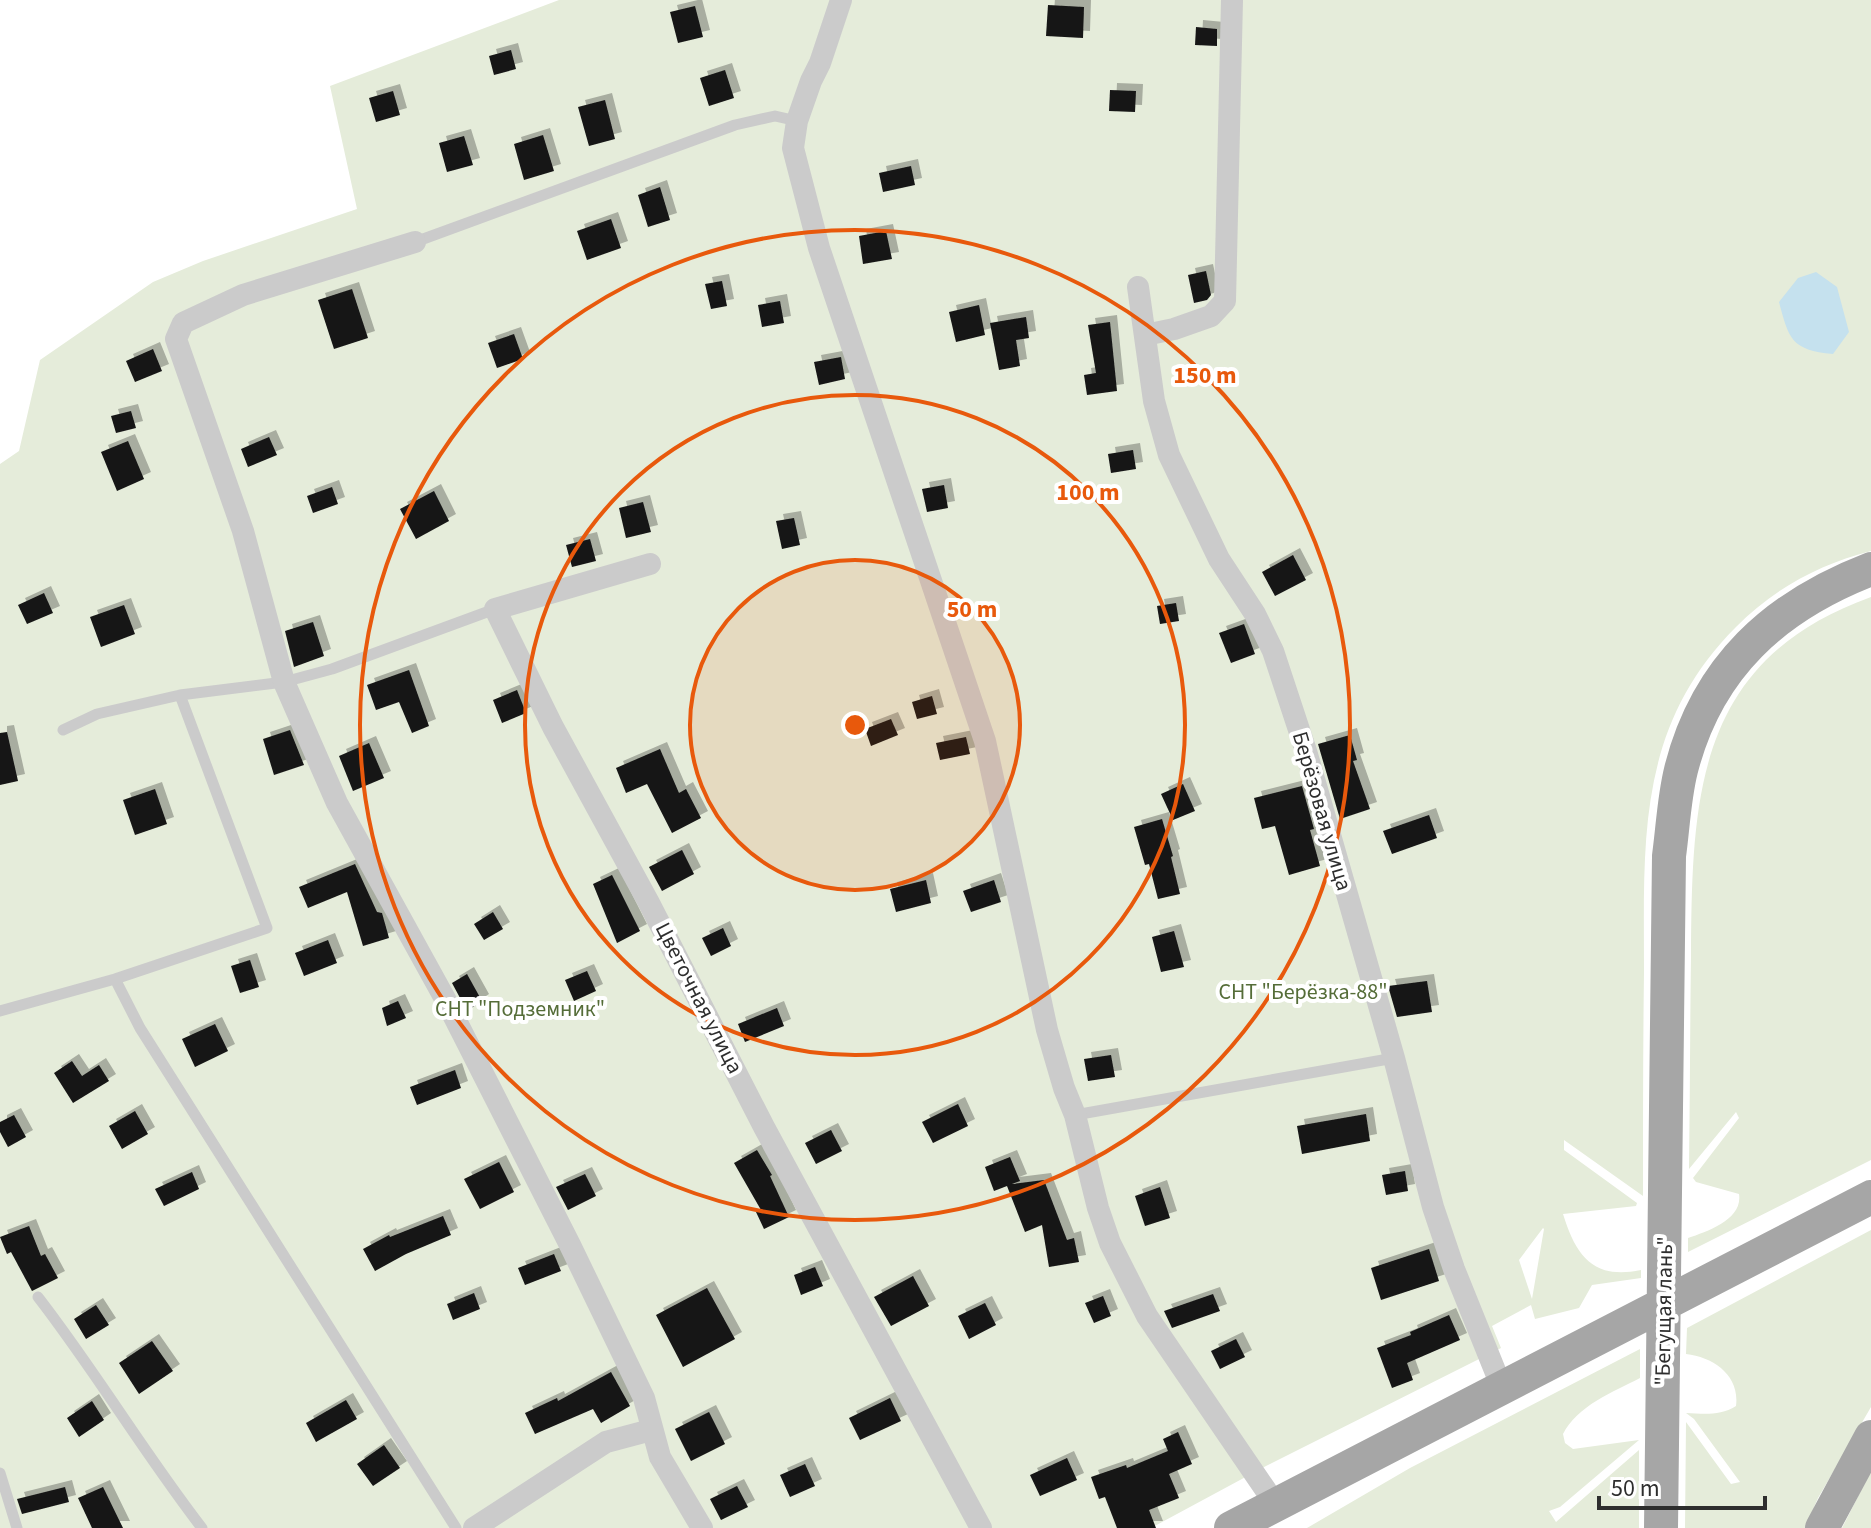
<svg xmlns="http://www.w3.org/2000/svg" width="1871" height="1528" font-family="'Source Sans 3',sans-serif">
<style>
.green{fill:#e5ecda;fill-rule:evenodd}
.water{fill:#c5e1ee}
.building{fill:#151515;filter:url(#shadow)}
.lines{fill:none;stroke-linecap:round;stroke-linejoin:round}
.service{stroke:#cbcbcb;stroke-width:11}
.minor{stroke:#cbcbcb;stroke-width:22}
.primary{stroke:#a6a6a6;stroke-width:34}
.ring{fill:none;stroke:#e8590c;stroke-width:4}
.labels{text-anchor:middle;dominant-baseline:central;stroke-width:8;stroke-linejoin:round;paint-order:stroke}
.street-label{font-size:22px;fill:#2e2e2e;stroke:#fff}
.park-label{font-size:22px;fill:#556d38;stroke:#fff}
.centre{fill:#e8590c;stroke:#fff;stroke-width:4}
.ring-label{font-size:24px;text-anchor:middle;font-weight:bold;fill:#e8590c;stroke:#fff;stroke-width:8;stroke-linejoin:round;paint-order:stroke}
</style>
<defs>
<filter id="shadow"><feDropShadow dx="7" dy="-7" stdDeviation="0" flood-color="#0004"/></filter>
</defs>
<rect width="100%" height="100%" fill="#fff"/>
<path class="green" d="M559,0H1871V551C1820,564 1773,589 1736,627C1636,727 1644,842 1644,972C1643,1047 1643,1122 1643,1196L1564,1140V1150L1637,1203L1636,1206L1563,1214C1576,1256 1593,1280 1641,1270V1278L1592,1285L1579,1308L1535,1319L1531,1305L1492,1326L1501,1348L1266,1466L1151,1528H0V464L19,451L40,360L153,282L203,261L357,209L330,86ZM1543,1228L1544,1229L1532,1299L1519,1260Z
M1871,597V1160L1688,1252V1238C1708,1231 1743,1219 1739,1194L1696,1182L1693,1178L1739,1118L1736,1112L1689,1169C1690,1098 1690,1027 1691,956C1692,795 1696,660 1871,597Z
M1871,1230V1407L1818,1498L1805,1528H1685L1686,1422L1731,1484L1740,1482L1694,1419L1686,1413C1704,1414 1720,1416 1736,1406C1740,1376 1714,1357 1686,1354L1687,1328Z
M1640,1349V1378C1613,1392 1577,1406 1563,1434L1565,1443L1573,1449L1639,1440L1560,1507L1549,1511L1556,1522L1639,1450V1528H1307L1410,1468Z
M1871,1471V1528H1842Z"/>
<path class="water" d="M1816,272L1837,287L1849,332L1833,354C1791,350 1789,339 1779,302L1798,278Z"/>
<path class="building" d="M1048,5L1084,7L1083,38L1046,36Z
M695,6L703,37L678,43L670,12Z
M1196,27L1217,29V46L1195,45Z
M511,50L516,69L494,75L489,56Z
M725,70L734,98L709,106L700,78Z
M1110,90L1136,91L1135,112L1109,111Z
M393,91L400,115L376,122L369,98Z
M605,100L615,139L589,146L578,107Z
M543,135L554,171L524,180L514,144Z
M464,136L473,165L447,172L439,143Z
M911,166L915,185L883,192L879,173Z
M660,187L670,220L648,227L638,195Z
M611,219L621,248L587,260L577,231Z
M886,231L892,259L863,264L859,236Z
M1206,271L1211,295L1207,300L1194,303L1188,275Z
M722,281L727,306L711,309L705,284Z
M352,289L368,338L334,349L318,300Z
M780,301L784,323L762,327L758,305Z
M979,305L985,335L956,342L949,312Z
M1026,317L1029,338L1016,340L1020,366L999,370L990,323Z
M1110,322L1117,391L1087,395L1084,375L1096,373L1088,325Z
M514,334L523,359L497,368L488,343Z
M153,349L162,371L135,382L126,361Z
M841,357L845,379L819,385L814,362Z
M131,411L136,428L116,433L111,416Z
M269,437L277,455L248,467L241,449Z
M128,441L144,479L117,491L101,452Z
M1133,450L1136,469L1111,473L1108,454Z
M944,485L948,508L927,512L922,489Z
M332,487L338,504L313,513L307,496Z
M434,491L449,521L416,539L400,509Z
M643,502L651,532L626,538L619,508Z
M794,518L800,545L782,549L776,521Z
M590,539L596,561L572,567L566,545Z
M1293,555L1306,580L1275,596L1262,572Z
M44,593L53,613L27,624L18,605Z
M1176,603L1179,621L1160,624L1157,606Z
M124,605L135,634L101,647L90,617Z
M313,622L324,656L294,667L285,631Z
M1244,624L1255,654L1231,663L1219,633Z
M409,670L429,726L412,733L399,702L376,710L367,685Z
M517,690L526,713L502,723L493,700Z
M932,696L937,714L917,719L912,702Z
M891,719L898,735L871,746L865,729Z
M290,730L304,765L274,775L263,739Z
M7,732L18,781L0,785V733Z
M1350,735L1357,760L1353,761L1370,809L1340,819L1318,744Z
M966,737L970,754L940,760L936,743Z
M369,743L384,778L353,791L339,756Z
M660,749L679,793L686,789L701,818L672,833L647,784L626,793L616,768Z
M1183,784L1195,811L1173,820L1161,794Z
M1302,786L1314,829L1310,830L1320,866L1289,875L1275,826L1262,829L1254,798Z
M155,789L167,824L135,835L123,800Z
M1429,815L1437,838L1392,854L1383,831Z
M1162,819L1173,856L1171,857L1180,894L1158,899L1149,864L1145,865L1134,827Z
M682,850L694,874L662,891L649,867Z
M355,864L377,912L382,913L389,938L363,946L347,892L308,908L299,887Z
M612,875L640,931L617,943L593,884Z
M926,880L931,903L896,912L890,889Z
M994,880L1001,902L971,912L963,891Z
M493,912L503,929L484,940L474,924Z
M723,928L731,946L711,956L702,938Z
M1174,931L1184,967L1161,972L1152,937Z
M328,940L337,963L304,976L295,953Z
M250,960L259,987L240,993L231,966Z
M587,971L596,991L574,1001L565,980Z
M467,974L482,1001L467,1011L452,983Z
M1427,981L1432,1012L1397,1017L1388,986Z
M398,1001L406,1018L387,1026L382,1008Z
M777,1008L784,1026L745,1042L738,1024Z
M215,1024L228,1051L195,1067L182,1039Z
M1111,1055L1115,1077L1088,1081L1084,1059Z
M72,1061L82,1076L99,1065L109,1081L73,1103L54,1073Z
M455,1070L461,1088L417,1105L410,1087Z
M958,1104L968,1126L933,1143L922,1122Z
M135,1111L148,1134L122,1149L109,1126Z
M1366,1114L1370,1141L1302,1154L1297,1126Z
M14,1115L26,1137L8,1147L0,1132V1122Z
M831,1130L842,1151L816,1164L805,1143Z
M757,1150L772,1175L770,1176L789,1217L764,1229L756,1212L761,1210L734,1163Z
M1010,1157L1020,1181L1012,1184L1044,1180L1067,1240L1074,1238L1079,1262L1049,1267L1042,1225L1025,1232L1007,1186L994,1191L985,1167Z
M499,1162L514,1192L480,1209L464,1179Z
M1405,1171L1408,1191L1386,1195L1382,1175Z
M192,1172L199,1189L164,1206L155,1189Z
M585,1174L596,1196L568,1210L556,1187Z
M1160,1187L1170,1218L1145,1226L1135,1196Z
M443,1216L451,1235L406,1254L375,1271L363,1249L389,1235L390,1237Z
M29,1226L41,1256L45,1254L58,1278L32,1291L11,1252L7,1254L0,1237Z
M1429,1249L1439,1281L1381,1300L1371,1268Z
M554,1254L561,1271L525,1285L518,1268Z
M815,1267L823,1286L801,1295L794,1275Z
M913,1276L929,1306L891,1326L874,1297Z
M707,1288L735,1339L683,1367L656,1315Z
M474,1293L480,1309L453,1320L447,1304Z
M1213,1294L1220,1311L1172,1328L1164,1311Z
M1103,1296L1111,1316L1094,1323L1085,1303Z
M985,1303L996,1325L969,1339L958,1316Z
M96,1305L109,1325L86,1339L74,1319Z
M1449,1315L1460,1340L1407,1363L1413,1380L1392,1388L1377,1348L1411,1335L1410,1332Z
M1236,1339L1245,1357L1220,1369L1211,1351Z
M152,1341L173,1371L139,1394L119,1363Z
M611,1372L630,1406L601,1423L593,1409L535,1434L525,1413L557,1398L558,1401Z
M890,1398L901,1421L860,1440L849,1418Z
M346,1400L357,1419L316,1442L306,1423Z
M92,1401L104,1420L79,1437L67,1418Z
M709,1412L725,1444L691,1461L675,1429Z
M1178,1432L1192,1464L1169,1474L1179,1498L1149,1510L1156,1528H1117L1105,1497L1099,1499L1091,1477L1126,1465L1127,1468L1168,1451L1163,1439Z
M384,1445L400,1468L373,1486L357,1464Z
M1067,1458L1077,1480L1040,1496L1030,1475Z
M805,1464L815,1486L790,1497L780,1475Z
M737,1486L748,1507L721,1520L710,1499Z
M65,1487L69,1502L22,1514L17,1499Z
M103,1487L123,1528H92L78,1498Z"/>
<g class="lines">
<path class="service" d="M415,242L735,125L775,116L797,121
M63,730L97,714L180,695L284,682L332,669L495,609
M115,979L140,1028L456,1528
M0,1011L115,979L267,928L180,695
M1075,1115L1394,1058
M38,1297C96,1372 144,1453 202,1528
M0,1473L17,1528"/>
<path class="minor" d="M841,0L820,63L811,81L797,121L793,148L819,248L985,741L1047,1030L1064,1088L1075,1115L1098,1208L1110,1243L1147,1316L1276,1505
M415,242L243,295L183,323L176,339L243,531L284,682L337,803L444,997L570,1245L644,1398L660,1457L702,1528
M1138,287L1154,401L1169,455L1219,559L1255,614L1273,651L1306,751L1394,1058L1433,1207L1454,1269L1502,1388
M1145,335L1174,329L1211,316L1225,301L1232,0
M650,564L495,609L553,727L649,903L764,1127L981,1528
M474,1528L606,1442L651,1430"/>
<path class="primary" d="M1231,1528L1871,1197
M1661,1528L1669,856C1673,827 1674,798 1681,770C1707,667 1775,606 1871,569
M1822,1528L1871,1437"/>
</g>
<circle cx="855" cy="725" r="165" fill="#e8590c" fill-opacity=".12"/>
<g class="ring">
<circle cx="855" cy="725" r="165"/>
<circle cx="855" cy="725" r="330"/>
<circle cx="855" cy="725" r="495"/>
</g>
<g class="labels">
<g class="street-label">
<text transform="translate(1322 811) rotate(74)">Берёзовая улица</text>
<text transform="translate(699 998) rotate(63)">Цветочная улица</text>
<text transform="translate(1664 1311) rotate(-89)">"Бегущая лань"</text>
</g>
<g class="park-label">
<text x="1303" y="992">СНТ "Берёзка-88"</text>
<text x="520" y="1009">СНТ "Подземник"</text>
</g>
</g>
<circle cx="855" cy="725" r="12" class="centre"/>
<g class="ring-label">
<text x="1205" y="383">150 m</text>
<text x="1088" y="500">100 m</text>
<text x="972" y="617">50 m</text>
</g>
<path d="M1599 1496v12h166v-12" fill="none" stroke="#2e2e2e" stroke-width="4"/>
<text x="1611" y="1496" font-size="24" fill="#2e2e2e" stroke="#ffffff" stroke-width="6" paint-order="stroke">50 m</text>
</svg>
